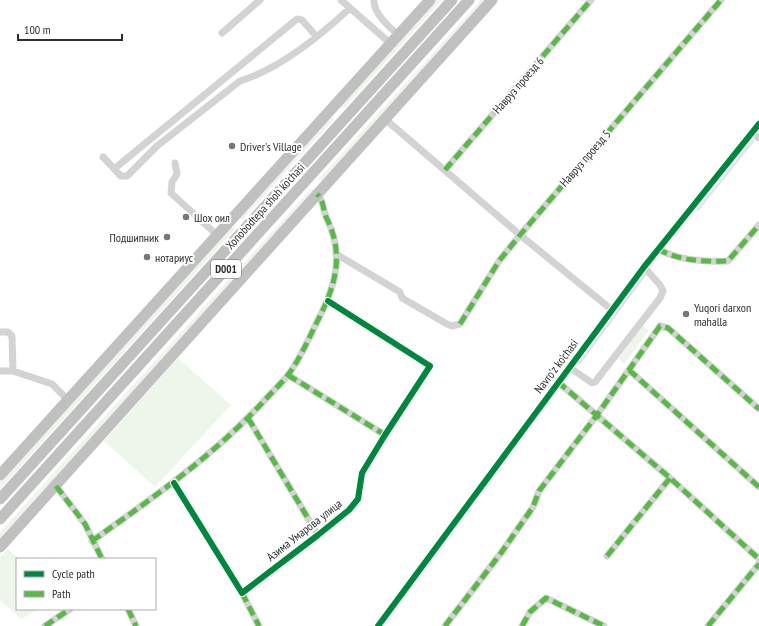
<svg xmlns="http://www.w3.org/2000/svg" width="759" height="626" font-family="'PT Sans Narrow',sans-serif">
<style>
.green{fill:#eef5eb}
.lines{fill:none;stroke-linecap:round;stroke-linejoin:round}
.stream{stroke:#d6e2f3;stroke-width:2}
.minor{stroke:#d3d3d3;stroke-width:7}
.highway{stroke:#c0c0c0;stroke-width:11}
.quiet{stroke:#58b947;stroke-width:5;stroke-dasharray:10 5;stroke-linecap:butt}
.cycleway-casing{stroke:#fff;stroke-width:8}
.cycleway{stroke:#00873e;stroke-width:6}
.poi-dot{fill:#777;stroke:#fff;stroke-width:1.5}
.labels{text-anchor:middle;dominant-baseline:central;stroke-width:4;stroke-linejoin:round;paint-order:stroke}
.shield{fill:#fff;stroke:#6d6d6d;stroke-width:1}
.shield-label{font-size:11px;font-weight:bold;fill:#2e2e2e}
.street-label{font-size:12px;fill:#2e2e2e;stroke:#fff}
.poi-label{font-size:12px;fill:#2e2e2e;stroke:#fff;text-anchor:start}
</style>
<rect width="100%" height="100%" fill="#fff"/>
<path class="green" d="M431,0H442L344,108H338Z
M481,0H487L323,181L318,180Z
M329,118L334,119L243,219H238Z
M311,189H316L0,539V532Z
M231,227L236,228L0,489V482Z
M643,326L649,330L624,364L618,359Z
M178,358L231,405L155,487L104,441Z
M8,549L19,559H17V609H39L21,619L0,600V557Z"/>
<g class="lines">
<path class="stream" d="M698,210L754,140
M580,363L645,275"/>
<path class="minor" d="M341,0L391,44
M374,0C373,12 389,28 399,35
M222,33L260,0
M385,119L520,235L612,310
M752,132L759,138
M103,157L121,176H127L157,146L240,81C279,69 320,36 350,8
M175,163L177,174L172,182L171,193L218,236
M114,169L297,19L302,20L316,36
M445,170L591,0
M658,249C679,261 705,262 728,261L759,225
M336,254L400,292L402,298L447,324L452,326L460,324L499,261L520,235L721,0
M0,332H8L12,336L13,371
M569,367L592,383L595,382L660,298L663,291L660,285L644,267
M629,370L759,487
M0,371H13L52,384L68,400
M288,375L385,435
M558,382L670,478L759,559
M248,418L318,535
M174,483L242,593L318,535L349,510L358,499L362,473L385,435L430,366L328,301
M56,486L85,524L102,559
M92,541C153,498 213,456 263,402C271,393 281,384 288,375C300,359 308,340 317,322C335,287 345,256 327,219C322,209 325,202 317,194
M607,556L670,478
M242,593L259,626
M128,609L136,626
M45,626L70,609
M378,626L644,267L759,124
M445,626L501,553L533,507L539,491L597,415L660,326L668,328L759,409
M522,626L530,612L546,598L604,626
M708,626L759,564"/>
<path class="highway" d="M0,475L430,0
M0,499L452,0
M0,519L469,0
M0,547L492,0"/>
<path class="quiet" d="M445,170L591,0
M658,249C679,261 705,262 728,261L759,225
M460,324L499,261L520,235L721,0
M629,370L759,487
M288,375L385,435
M558,382L670,478L759,559
M248,418L318,535
M56,486L85,524L102,559
M92,541C153,498 213,456 263,402C271,393 281,384 288,375C300,359 308,340 317,322C335,287 345,256 327,219C322,209 325,202 317,194
M607,556L670,478
M242,593L259,626
M128,609L136,626
M45,626L70,609
M445,626L501,553L533,507L539,491L597,415L660,326L668,328L759,409
M522,626L530,612L546,598L604,626
M708,626L759,564"/>
<defs>
<path id="cycleway" d="M174,483L242,593L318,535L349,510L358,499L362,473L385,435L430,366L328,301
M378,626L644,267L759,124"/>
</defs>
<use href="#cycleway" class="cycleway-casing"/>
<use href="#cycleway" class="cycleway"/>
</g>
<g class="poi-dot">
<circle cx="232" cy="146" r="4"/>
<circle cx="186" cy="217" r="4"/>
<circle cx="167" cy="237" r="4"/>
<circle cx="147" cy="257" r="4"/>
<circle cx="686" cy="314" r="4"/>
</g>
<g class="labels">
<rect class="shield" x="211" y="260" width="30" height="18" rx="3"/>
<g class="shield-label">
<text x="226" y="269">D001</text>
</g>
<g class="street-label">
<text transform="translate(518 85) rotate(-49)">Навруз проезд 6</text>
<text transform="translate(585 158) rotate(-49)">Навруз проезд 5</text>
<text transform="translate(265 206) rotate(-48)">Xonobodtepa shoh ko'chasi</text>
<text transform="translate(556 366) rotate(-53)">Navro'z ko'chasi</text>
<text transform="translate(304 530) rotate(-38)">Азима Умарова улица</text>
</g>
<g class="poi-label">
<text x="240" y="146">Driver's Village</text>
<text x="194" y="217">Шох оил</text>
<text x="159" y="237" text-anchor="end">Подшипник</text>
<text x="155" y="257">нотариус</text>
<text x="694" y="307">Yuqori darxon<tspan x="694" dy="14">mahalla</tspan></text>
</g>
</g>
<rect x="16" y="558" width="140" height="52" fill="#ffffff" stroke="#ababab"/>
<rect x="24" y="571" width="20" height="6" fill="#00873e" stroke="#ababab"/>
<text x="52" y="578" font-size="12" fill="#2e2e2e">Cycle path</text>
<rect x="24" y="591" width="20" height="6" fill="#58b947" stroke="#ababab"/>
<text x="52" y="598" font-size="12" fill="#2e2e2e">Path</text>
<path d="M18 34v6h104v-6" fill="none" stroke="#2e2e2e" stroke-width="2"/>
<text x="24" y="34" font-size="12" fill="#2e2e2e" stroke="#ffffff" stroke-width="3" paint-order="stroke">100 m</text>
</svg>
